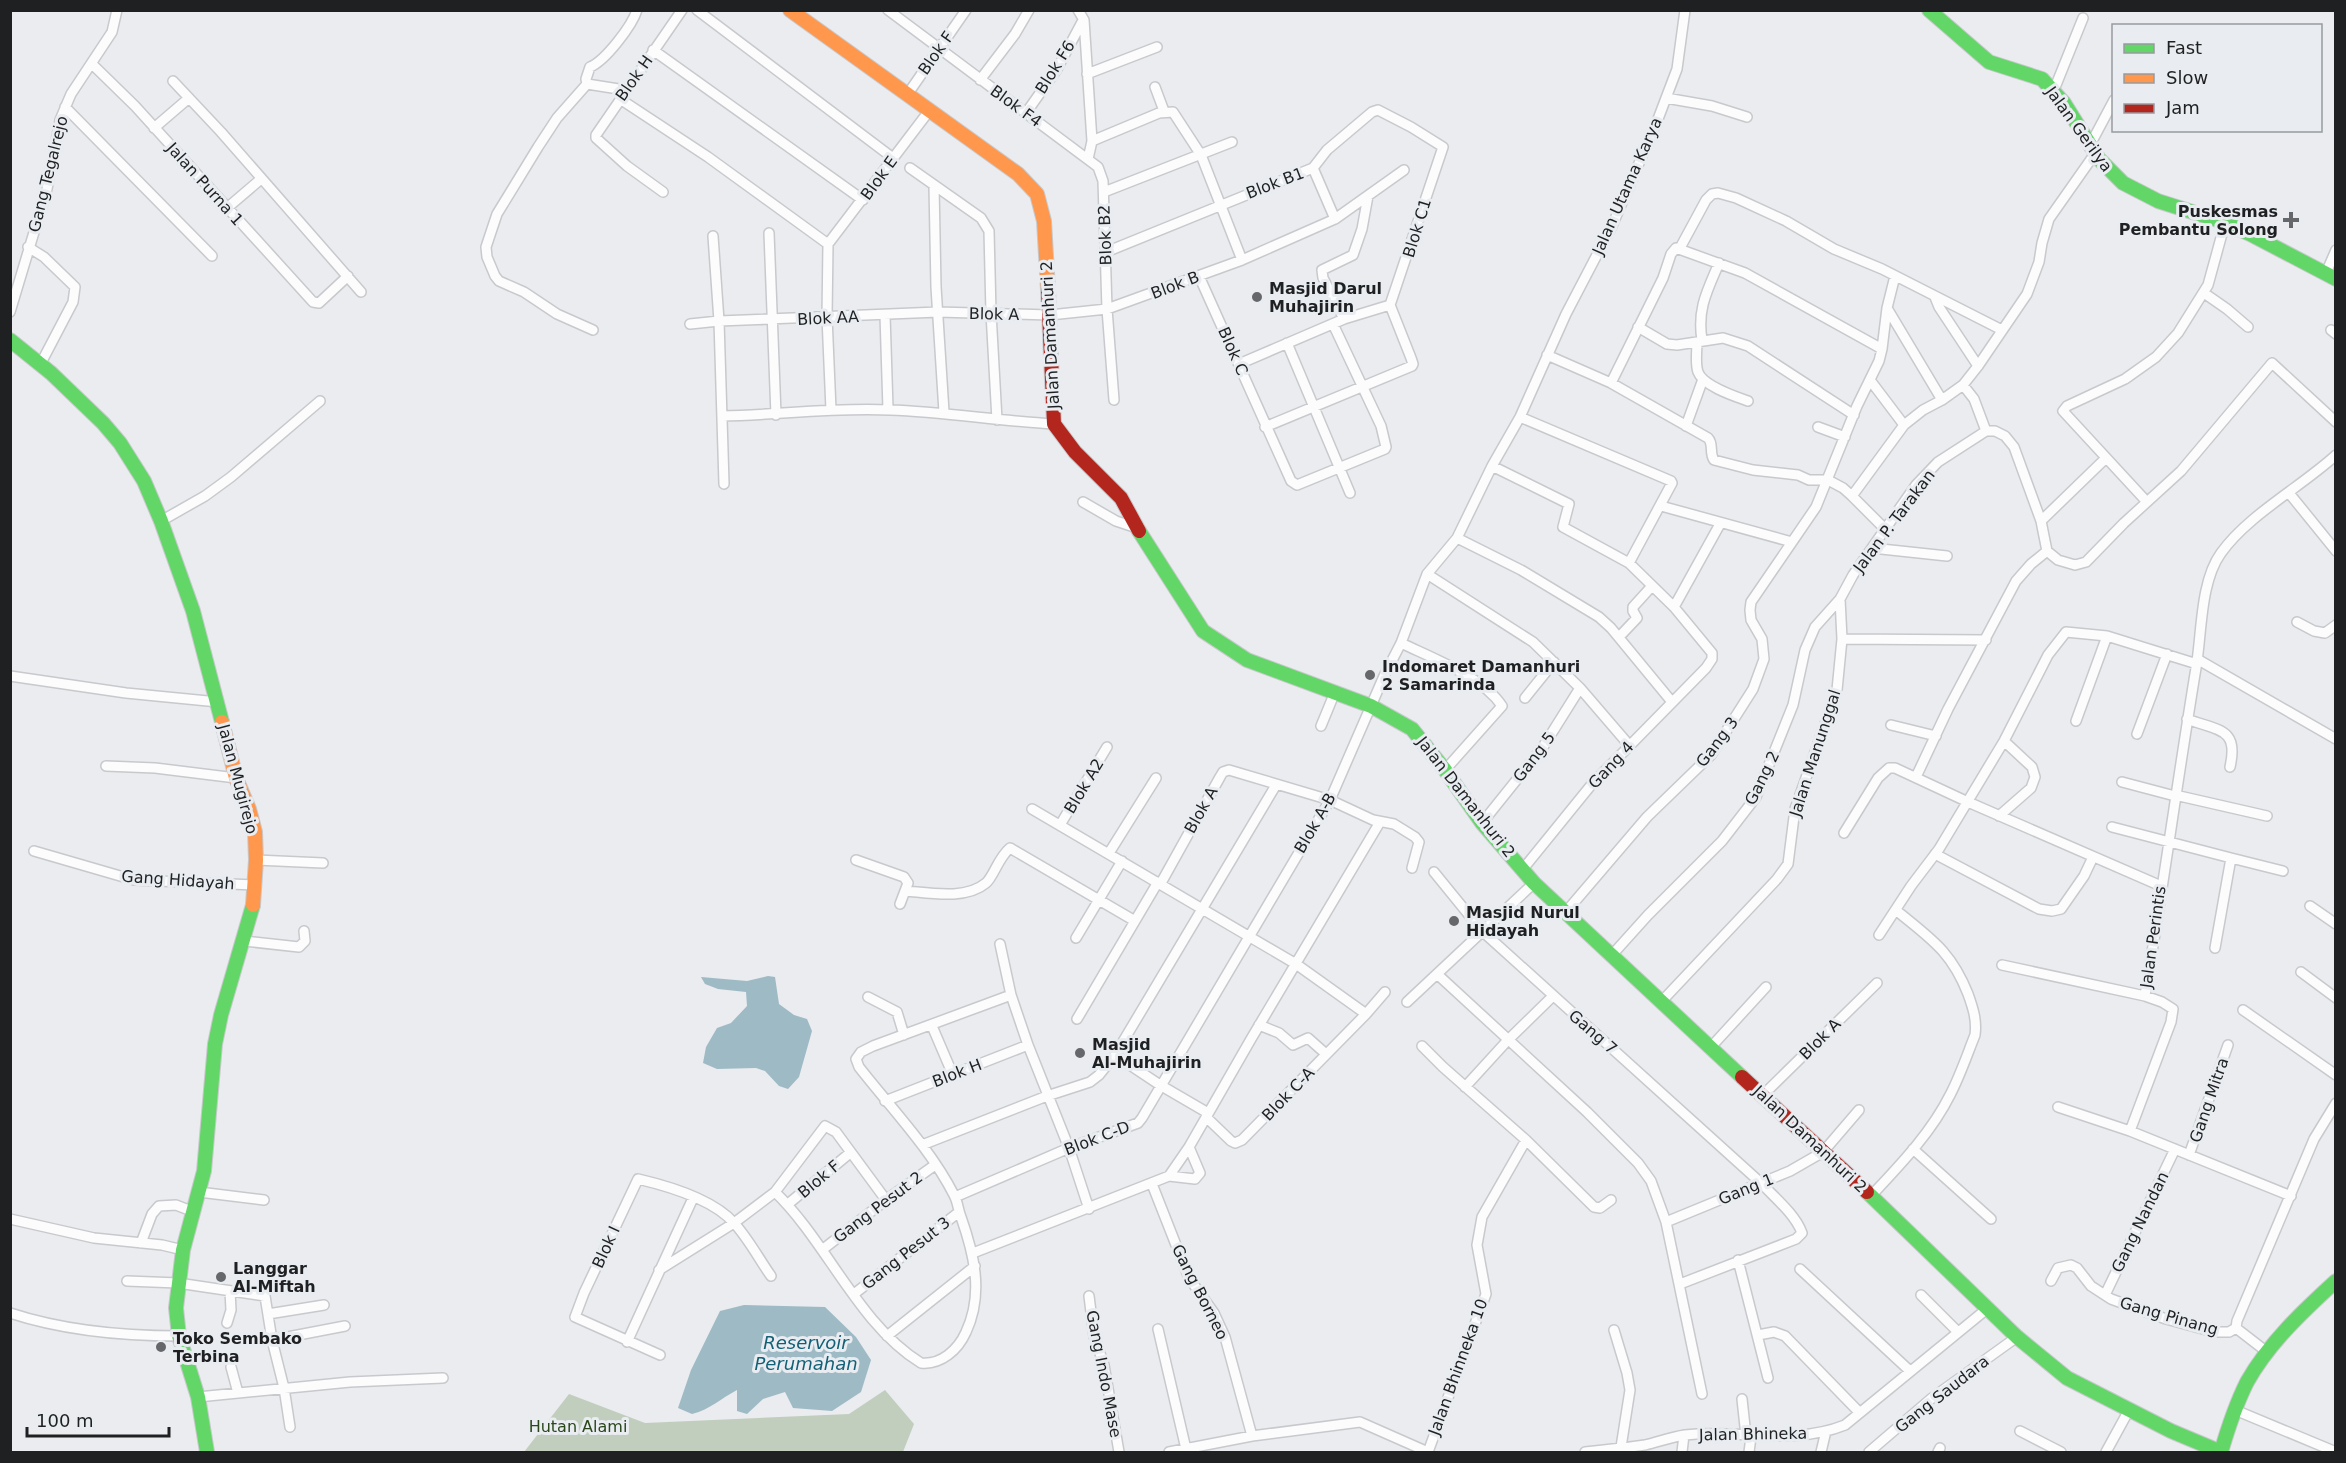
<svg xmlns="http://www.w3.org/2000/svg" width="2346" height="1463" font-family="'DejaVu Sans',sans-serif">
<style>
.forest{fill:#c1cebe}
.water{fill:#9ebac5}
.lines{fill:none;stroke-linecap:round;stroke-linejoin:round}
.street-casing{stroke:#c8c9cc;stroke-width:12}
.fast-casing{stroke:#c8c9cc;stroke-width:16}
.slow-casing{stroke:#c8c9cc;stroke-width:16}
.jam-casing{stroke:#c8c9cc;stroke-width:16}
.street{stroke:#fcfcfd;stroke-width:9}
.fast{stroke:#63d668;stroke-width:14}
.slow{stroke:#ff974d;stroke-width:14}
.jam{stroke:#b3261e;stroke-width:14}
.poi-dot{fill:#66676a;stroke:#e9ecf0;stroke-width:2}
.labels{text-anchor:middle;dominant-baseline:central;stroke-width:6;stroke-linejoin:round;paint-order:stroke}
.street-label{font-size:16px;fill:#1f2022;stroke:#e9ecf0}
.poi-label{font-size:16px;font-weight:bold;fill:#1f2022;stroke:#e9ecf0;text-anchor:start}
.park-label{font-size:16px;fill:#2a471a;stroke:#e9ecf0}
.water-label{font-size:18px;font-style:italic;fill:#136076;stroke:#e9ecf0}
</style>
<rect width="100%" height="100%" fill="#eaecef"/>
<path class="forest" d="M885,1390L914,1424L903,1452H524L569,1394L645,1423L849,1414Z"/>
<path class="water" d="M768,976L775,977L779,1004L794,1015L807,1019L812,1031L799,1077L788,1089L779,1086L765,1071L756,1068L717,1069L703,1063L706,1047L717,1028L731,1023L747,1006L746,992L718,989L705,984L701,977L747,981Z
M744,1305L825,1307L856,1337L871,1360L861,1392L832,1411L793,1408L785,1392L763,1399L747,1414L737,1411V1390C720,1399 711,1409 692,1414L678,1408L691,1370L720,1311Z"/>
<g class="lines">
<defs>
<path id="street" d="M697,10L893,158
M888,10L1098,167L1103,181L1107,309L1114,400
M1078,10L1084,20L1092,141L1088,159
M653,50L863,200
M92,64L135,106L313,302L319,303L348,276
M1087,74L1157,47
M980,80L1015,34L1029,10
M173,81L221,132L361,292
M587,84L586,79L590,67C605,61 632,26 637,10
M1155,87L1164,111
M2054,90L2083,18
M907,95L966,10
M1666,98L1712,106L1747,117
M620,99L708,157L828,244
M65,107L212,256
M1026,113L1057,69L1082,22
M154,128L189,98
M1092,141L1159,113L1173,112L1201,155L1242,260
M2089,147L2114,100
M910,168L981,218L989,231L991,313L997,420
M1313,168L1335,219
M934,186L936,287L944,412
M663,192L627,166L596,138V135L682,10
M1104,192L1232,142
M227,208L261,179
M769,233L776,415
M713,236L719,321L724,484
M828,244L929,111
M828,244L827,317L831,410
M28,247L44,257L75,287L73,302L40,365
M1680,248L1706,200L1712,194L1718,193L1736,198L1786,221L1834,249L1882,269L2002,330
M1106,252L1313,168L1327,150L1372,112L1378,110L1411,127L1443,147L1390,305
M2326,273L2336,250
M1199,276L1291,481L1297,485L1385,449L1386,447L1381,426L1333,324
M2204,293L2227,309L2248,327
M1935,297L1939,307L1978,366
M1887,308L1942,400
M10,312L47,189L60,120L71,94L112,32L117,10
M885,315L888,409
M1344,319L1323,278L1322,270L1353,255L1362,229L1368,196
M690,324L719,321L938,312L1050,315L1107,309L1242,260L1335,219L1404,170
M1638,327L1667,344L1677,345L1723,338L1748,346L1854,415
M593,330L557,314L524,292L499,281L495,276L487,257L486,247L497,214L538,147L557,118L587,84L625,90
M2331,330L2336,334
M1702,340C1697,309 1707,291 1719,263
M1697,342C1697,351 1695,364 1698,372C1703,386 1734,396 1748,401
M1287,343L1350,493
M1547,355L1611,383L1708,438C1714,444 1709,453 1714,460L1753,470L1798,475L1809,480H1828L1843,488L1852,496L1904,425L1923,410L1942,400L1963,385L1978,366L2027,294L2039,262L2042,243L2049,219L2094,155
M1239,364L1344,319L1390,305
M1870,380L1904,425
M1611,383L1663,278L1671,254L1676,248L1745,273L1882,349
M1963,385L1974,399L1986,431
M722,416C778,415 834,407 890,410C945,412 999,421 1054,424
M1520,417L1671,481L1672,483L1629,563
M1686,426L1703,379
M1265,427L1412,366L1413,364L1411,358L1390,305
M1818,427L1845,437
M1986,431H1995L2005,436L2014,447L2041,521L2047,551L2058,560L2075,565L2086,562L2124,523L2181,471L2272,363L2336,422
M1492,466L1569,504L1563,527L1629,563L1674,607L1712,653V659L1706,668L1592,784L1523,869
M2289,493L2336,551
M1852,496L1885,529
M1083,502L1116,521L1137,528
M2147,502L2063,411L2067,406L2125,379L2156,357L2178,333L2208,285L2225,223
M1661,506L1792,542
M161,521L205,496L231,477L320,401
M2041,521L2106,458
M1457,538L1521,570L1599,617L1611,628L1672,702
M1872,548L1947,556
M1427,574L1533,642L1580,688L1629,745
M1674,607L1720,524
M2297,622L2314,631L2325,633L2336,625
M1619,637L1637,618L1633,611V607L1652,586
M1842,639L1986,640
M1401,643C1432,658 1483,677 1502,706L1445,770
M2197,659L2336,739
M10,676L126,693L218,702
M1525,698L1554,662
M2187,719C2219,731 2239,728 2230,767
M2076,721L2107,636
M1891,725L1936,736
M1321,726L1335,692
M2137,734L2167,654
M106,766L155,768L236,778
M1916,777L1948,709L2016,581L2031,564L2047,551
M2122,782L2175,796
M2175,795L2267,816
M1032,809L1296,964L1366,1014
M1999,816L2031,788L2035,777L2032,767L2004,741
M1482,823L1543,747L1580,688
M1060,825L1107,747
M2112,827L2231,858L2215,948
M1844,833L1878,778L1889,768H1895L1968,802L2161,886
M34,851L134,880L255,885
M1109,853L1156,778
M1935,854L2039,909L2052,911L2061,909L2084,876L2093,857
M2231,858L2283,871
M256,860L323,863
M856,860L904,877L908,883L900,904
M1434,872L1482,931L1761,1183C1775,1198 1795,1214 1802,1233L1796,1239L1680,1284
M1161,883L1220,777L1223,772L1229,770L1330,800L1373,820L1394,824L1415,837L1419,842L1412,868
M906,891C930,893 966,900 986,883C994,876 998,858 1010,848L1135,921
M2310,906L2336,924
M1565,913L1647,817L1711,755L1753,689L1764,659L1762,639L1751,620L1750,610L1751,602L1816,507L1857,406L1879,361L1882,349L1887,308L1895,276
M1879,935L1911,886L1939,849L2004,741L2048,655L2066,632L2107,636L2197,664
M1076,938L1122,861
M244,941L299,947L305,941L304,931
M1000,944L1011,995L1028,1045L1069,1148L1089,1209
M1612,955L1648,915L1722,841L1756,797L1793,705L1805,650L1815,627L1840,599L1853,575L1916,485L1938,462L1986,431
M2002,965L2145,996L2162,1002L2173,1009L2171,1022L2130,1131
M2301,972L2336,998
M1437,974L1587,1112L1638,1163L1651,1181L1666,1222L1702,1394
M2145,996C2163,887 2178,777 2196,668C2202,633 2200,582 2221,553C2248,515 2301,487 2336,455
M868,997L897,1012L904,1035
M1662,1001L1777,879L1788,864L1795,809L1837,690L1842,639L1840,599
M1407,1002L1534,883
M2243,1010L2336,1075
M1077,1019L1158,882
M1259,1025L1279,1033L1293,1045L1308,1038L1326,1054
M932,1026L953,1075
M1422,1046L1443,1067L1526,1140L1594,1207L1600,1208L1611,1200
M1711,1047L1766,987
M1115,1055L1160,1085L1208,1113
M1465,1087L1507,1041L1553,996
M1763,1095L1877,983
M885,1101L1028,1045
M2058,1107L2130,1131L2291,1196
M1206,1117L1231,1141L1235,1143L1242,1140L1366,1014L1385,992
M922,1145L1047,1096L1090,1082L1099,1075L1115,1055L1276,785
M1913,1149L1991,1219
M2189,1155L2228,1045
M1169,1176L1189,1147L1251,1039L1380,822
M1152,1184L1189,1278L1214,1313L1225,1337L1252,1436
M199,1192L264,1200
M775,1192C827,1242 858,1324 921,1363C941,1365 958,1350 966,1332C984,1294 974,1254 961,1217C958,1210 958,1202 954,1195C930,1148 891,1108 859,1067L856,1059L861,1052L873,1046L1011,995
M1871,1196C1900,1165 1931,1133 1950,1095C1960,1076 1967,1055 1975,1035C1977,1020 1973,1008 1968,994C1951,951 1931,939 1897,911
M955,1197L1069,1148L1138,1123L1142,1118L1330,800L1384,676L1401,643L1427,574L1457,538L1492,466L1520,417L1566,314L1612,226L1658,119L1677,69L1685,10
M788,1204L850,1153
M10,1219L94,1238L162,1245L183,1250
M1666,1222L1790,1171L1823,1152L1859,1110
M141,1243L152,1214L159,1206L176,1205L194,1212
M822,1250L886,1200L935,1165
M973,1253L1169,1176L1195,1179L1200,1173L1189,1147
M1738,1260L1768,1378
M1800,1269L1910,1371
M659,1270L734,1223L775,1192L825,1126L836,1132L886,1200
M127,1281L178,1283L265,1296L272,1340L284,1388L290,1427
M2051,1281L2058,1268L2071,1265L2077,1268L2091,1286L2111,1299L2166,1319L2214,1332H2229L2236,1328
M854,1294L959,1212
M1921,1295L1958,1332
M2105,1295L2175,1149
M1089,1296L1094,1336L1104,1365L1119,1452
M10,1313C65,1331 121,1336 179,1336
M268,1314L324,1305
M227,1323L231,1310L230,1291
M1158,1329L1186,1449
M1614,1330L1627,1373L1630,1390L1621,1447
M1758,1335L1774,1332L1785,1336L1859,1412
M887,1336L975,1266
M272,1340L345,1326
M627,1342L693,1198
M2267,1352L2236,1328L2237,1321L2314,1139L2336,1103
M660,1355L575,1317L584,1293L638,1179C668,1186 713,1199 734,1223C748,1238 759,1259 771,1276
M231,1367L238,1393
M198,1397L350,1382L443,1378
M1742,1399L1746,1436
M2235,1410L2336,1452
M2020,1431L2061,1452
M1169,1452L1252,1436L1360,1422L1428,1452
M1428,1452L1486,1294L1477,1245L1482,1217L1526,1140
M1585,1452C1605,1450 1625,1448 1645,1445C1658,1442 1671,1437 1685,1435C1738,1429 1793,1446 1845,1425L1988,1308
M1682,1452L1684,1435
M1749,1452L1751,1437
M1821,1452L1826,1431
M1869,1452L1932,1398L2017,1337
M1938,1452L1940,1448
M2106,1452L2129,1410"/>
<path id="fast" d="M1929,10L1989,62L2042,79L2064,103L2099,159L2123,183L2158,201L2221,221L2250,234L2336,279
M10,340L51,373L103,423L120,443L144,481L161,521L193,611L222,722
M1139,531L1203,631L1247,660L1371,706L1412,729L1445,770L1482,823L1534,883L1742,1077
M1867,1192L2017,1337L2067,1378L2171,1431L2221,1452
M207,1452L198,1397L179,1336L176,1308L183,1250L204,1171L215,1044L221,1015L253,905
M2221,1452C2228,1428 2236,1404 2247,1382C2269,1343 2303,1311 2336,1281"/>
<path id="slow" d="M790,10L1018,174L1037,194L1044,221L1048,290
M222,722L236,778L249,809L255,832L256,860L253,905"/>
<path id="jam" d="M1048,290L1054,424L1075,452L1121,498L1139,531
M1742,1077L1867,1192"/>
</defs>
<use href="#street" class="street-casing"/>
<use href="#fast" class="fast-casing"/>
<use href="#slow" class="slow-casing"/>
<use href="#jam" class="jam-casing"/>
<use href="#street" class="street"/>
<use href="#fast" class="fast"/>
<use href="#slow" class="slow"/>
<use href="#jam" class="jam"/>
</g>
<g class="poi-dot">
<path d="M2288 211h6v6h6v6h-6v6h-6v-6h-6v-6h6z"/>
<circle cx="1257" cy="297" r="6"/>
<circle cx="1370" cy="675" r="6"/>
<circle cx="1454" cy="921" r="6"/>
<circle cx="1080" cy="1053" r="6"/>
<circle cx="221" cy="1277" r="6"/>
<circle cx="161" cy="1347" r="6"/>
</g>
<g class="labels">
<g class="street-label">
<text transform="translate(936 53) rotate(-55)">Blok F</text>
<text transform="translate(1055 67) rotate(-58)">Blok F6</text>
<text transform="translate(634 78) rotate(-55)">Blok H</text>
<text transform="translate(1016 106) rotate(36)">Blok F4</text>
<text transform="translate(2079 129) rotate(54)">Jalan Gerilya</text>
<text transform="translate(48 174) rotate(-76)">Gang Tegalrejo</text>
<text transform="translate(879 178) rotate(-54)">Blok E</text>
<text transform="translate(1275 183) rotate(-21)">Blok B1</text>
<text transform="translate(205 184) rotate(48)">Jalan Purna 1</text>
<text transform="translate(1627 186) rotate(-66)">Jalan Utama Karya</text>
<text transform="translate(1417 228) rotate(-73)">Blok C1</text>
<text transform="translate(1105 235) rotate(-92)">Blok B2</text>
<text transform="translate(1175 285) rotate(-21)">Blok B</text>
<text transform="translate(994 314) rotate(1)">Blok A</text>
<text transform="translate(828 318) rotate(-3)">Blok AA</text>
<text transform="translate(1050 335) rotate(-93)">Jalan Damanhuri 2</text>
<text transform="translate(1233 351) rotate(66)">Blok C</text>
<text transform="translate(1894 521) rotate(-53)">Jalan P. Tarakan</text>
<text transform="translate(1717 742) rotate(-53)">Gang 3</text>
<text transform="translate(1815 753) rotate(-72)">Jalan Manunggal</text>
<text transform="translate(1534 757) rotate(-53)">Gang 5</text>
<text transform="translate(1611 765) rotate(-47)">Gang 4</text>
<text transform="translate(1762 778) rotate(-64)">Gang 2</text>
<text transform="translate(238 779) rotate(75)">Jalan Mugirejo</text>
<text transform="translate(1084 786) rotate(-59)">Blok A2</text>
<text transform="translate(1466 797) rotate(52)">Jalan Damanhuri 2</text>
<text transform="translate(1201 810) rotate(-61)">Blok A</text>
<text transform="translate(1315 823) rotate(-60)">Blok A-B</text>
<text transform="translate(178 880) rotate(4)">Gang Hidayah</text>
<text transform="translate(2153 937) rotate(-82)">Jalan Perintis</text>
<text transform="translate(1593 1032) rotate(41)">Gang 7</text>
<text transform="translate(1820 1039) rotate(-45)">Blok A</text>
<text transform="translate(957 1073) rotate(-21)">Blok H</text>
<text transform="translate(1288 1094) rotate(-46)">Blok C-A</text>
<text transform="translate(2209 1100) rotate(-71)">Gang Mitra</text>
<text transform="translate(1097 1138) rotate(-21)">Blok C-D</text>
<text transform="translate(1810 1139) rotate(43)">Jalan Damanhuri 2</text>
<text transform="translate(819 1179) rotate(-40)">Blok F</text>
<text transform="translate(1746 1189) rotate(-22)">Gang 1</text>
<text transform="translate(878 1207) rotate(-37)">Gang Pesut 2</text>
<text transform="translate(2140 1222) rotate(-64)">Gang Nandan</text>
<text transform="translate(606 1247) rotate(-65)">Blok I</text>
<text transform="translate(906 1253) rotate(-38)">Gang Pesut 3</text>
<text transform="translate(1200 1292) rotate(63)">Gang Borneo</text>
<text transform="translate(2169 1316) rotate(16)">Gang Pinang</text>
<text transform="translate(1458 1367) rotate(-70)">Jalan Bhinneka 10</text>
<text transform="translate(1104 1374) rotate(79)">Gang Indo Mase</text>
<text transform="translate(1942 1394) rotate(-38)">Gang Saudara</text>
<text transform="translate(1753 1434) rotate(-1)">Jalan Bhineka</text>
</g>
<g class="poi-label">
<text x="2278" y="211" text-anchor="end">Puskesmas<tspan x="2278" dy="18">Pembantu Solong</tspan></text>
<text x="1269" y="288">Masjid Darul<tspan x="1269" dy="18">Muhajirin</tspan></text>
<text x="1382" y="666">Indomaret Damanhuri<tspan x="1382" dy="18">2 Samarinda</tspan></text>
<text x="1466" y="912">Masjid Nurul<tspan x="1466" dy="18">Hidayah</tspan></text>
<text x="1092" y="1044">Masjid<tspan x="1092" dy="18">Al-Muhajirin</tspan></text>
<text x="233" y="1268">Langgar<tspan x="233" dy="18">Al-Miftah</tspan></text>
<text x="173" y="1338">Toko Sembako<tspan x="173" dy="18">Terbina</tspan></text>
</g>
<g class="park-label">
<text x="578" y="1426">Hutan Alami</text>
</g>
<g class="water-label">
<text x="806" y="1342">Reservoir<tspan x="806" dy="21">Perumahan</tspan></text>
</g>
</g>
<rect width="2346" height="1463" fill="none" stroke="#1f2022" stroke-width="24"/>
<rect x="2112" y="24" width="210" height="108" fill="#e9ecf0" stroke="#989a9e" stroke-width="1.5"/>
<rect x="2124" y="44" width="30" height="9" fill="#63d668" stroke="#989a9e" stroke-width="1.5"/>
<text x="2166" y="54" font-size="18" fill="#1f2022">Fast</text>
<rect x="2124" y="74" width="30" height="9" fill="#ff974d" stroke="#989a9e" stroke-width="1.5"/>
<text x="2166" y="84" font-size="18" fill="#1f2022">Slow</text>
<rect x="2124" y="104" width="30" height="9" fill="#b3261e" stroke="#989a9e" stroke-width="1.5"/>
<text x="2166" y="114" font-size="18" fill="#1f2022">Jam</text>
<path d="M27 1427v9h142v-9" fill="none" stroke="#1f2022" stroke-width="3"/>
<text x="36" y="1427" font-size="18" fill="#1f2022" stroke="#e9ecf0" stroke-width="4.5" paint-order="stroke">100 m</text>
</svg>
